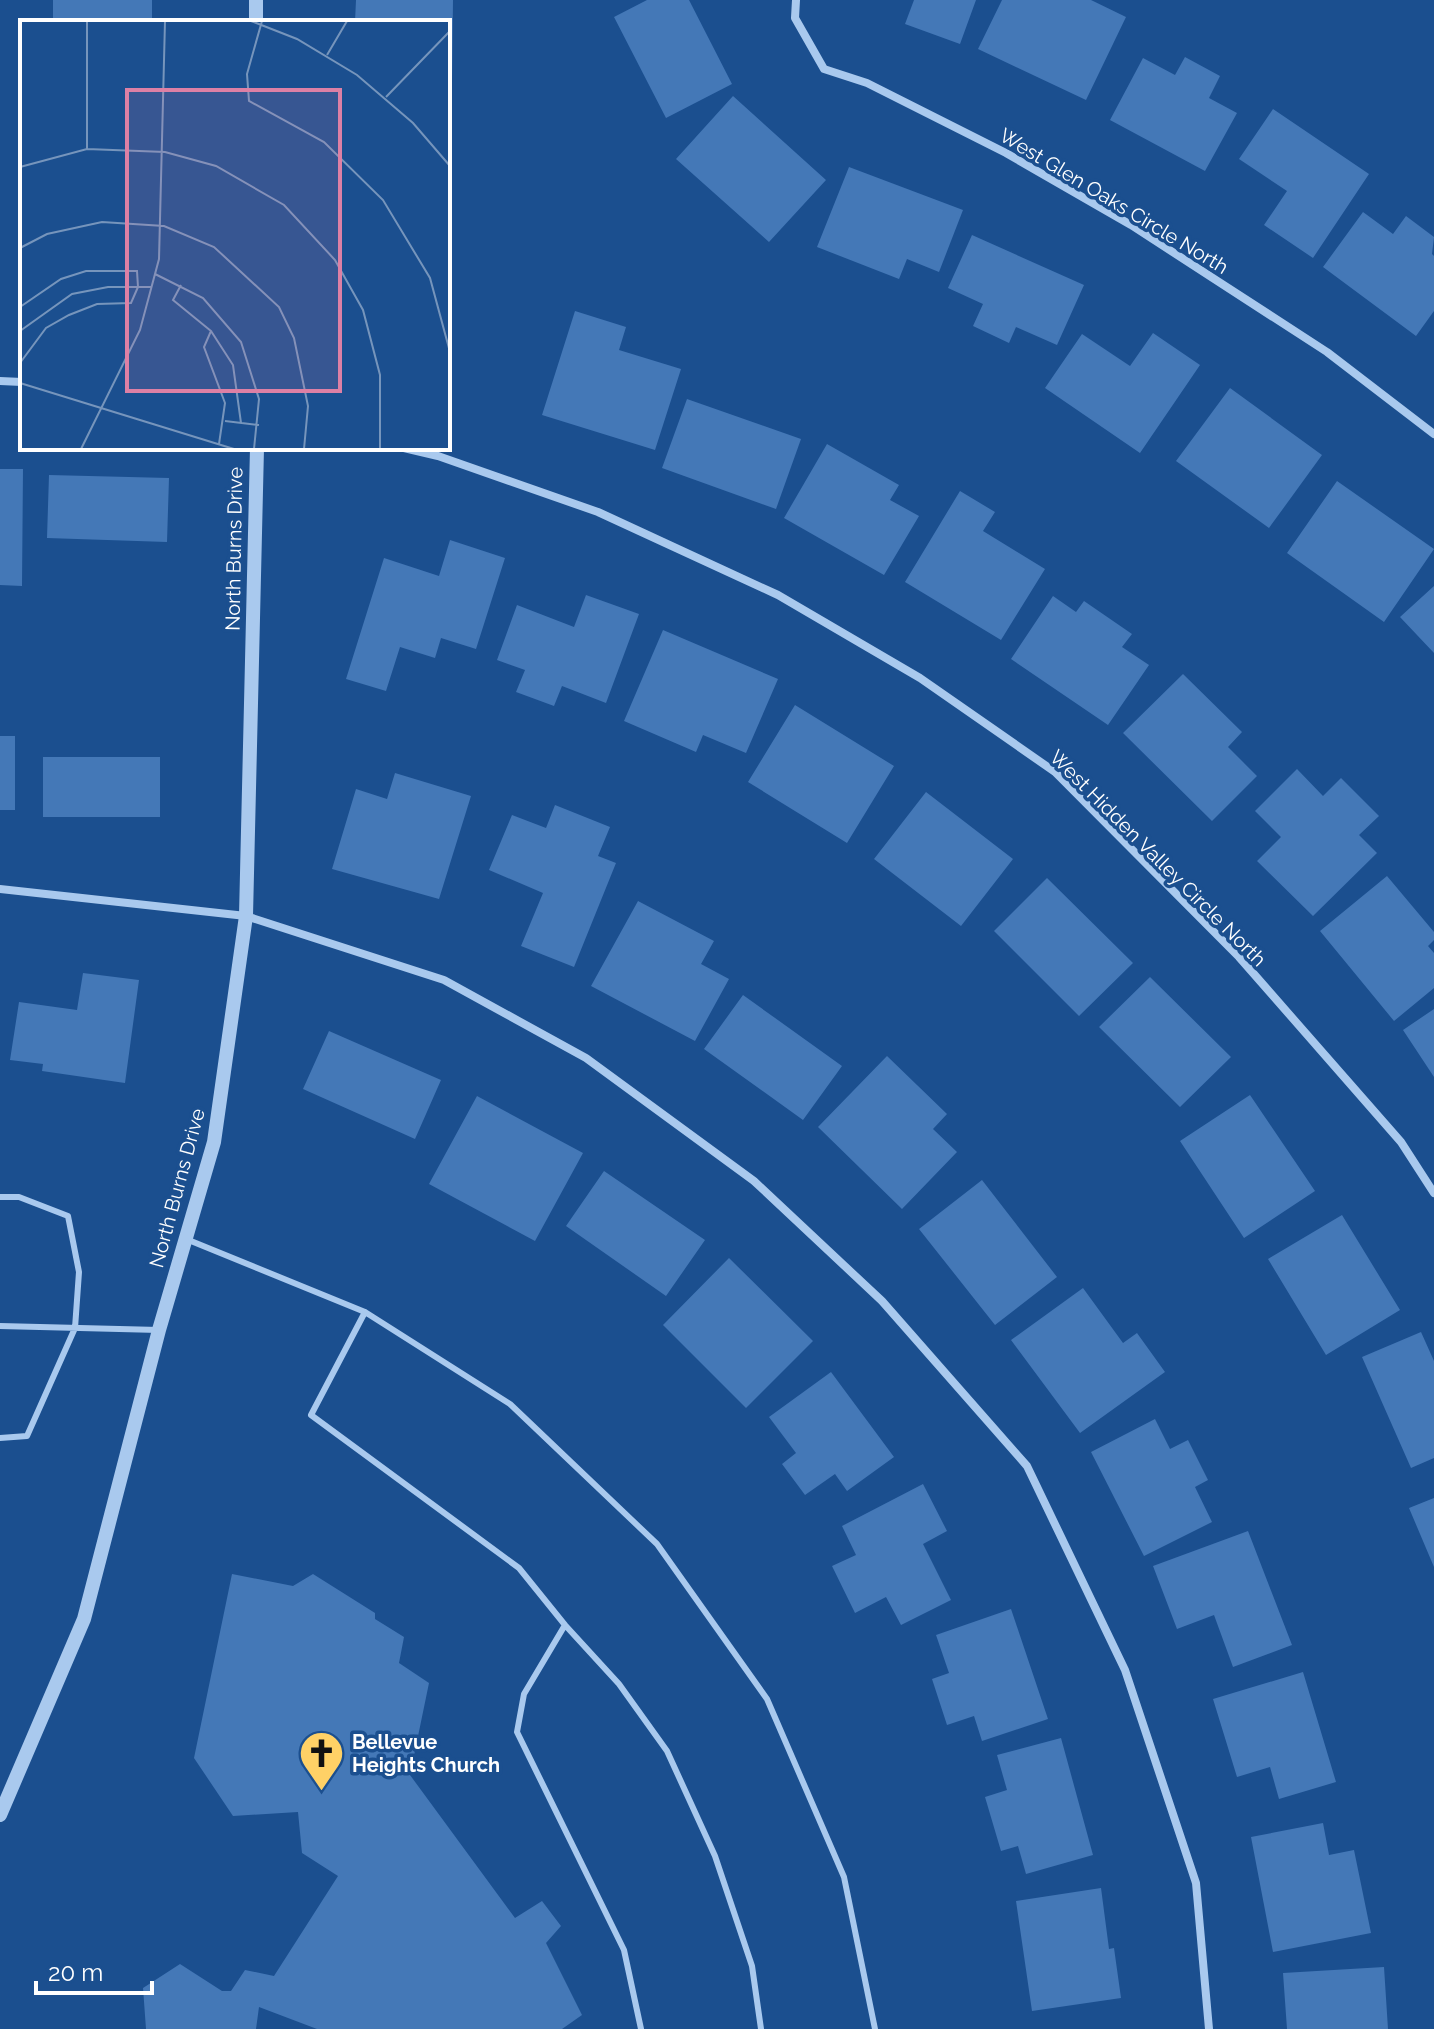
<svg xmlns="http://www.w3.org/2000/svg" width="1434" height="2029" font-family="Raleway,sans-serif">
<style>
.building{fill:#4478b7}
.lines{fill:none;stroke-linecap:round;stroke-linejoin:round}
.service{stroke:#a9c9ee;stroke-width:6}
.minor{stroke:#a9c9ee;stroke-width:8}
.tertiary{stroke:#a9c9ee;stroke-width:14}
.labels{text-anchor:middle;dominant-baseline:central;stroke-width:7;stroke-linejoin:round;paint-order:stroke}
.street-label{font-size:20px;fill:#fff;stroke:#1b4f8f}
.poi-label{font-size:20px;font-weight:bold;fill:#fff;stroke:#1b4f8f;text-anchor:start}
.inset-road{fill:none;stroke:#7695bc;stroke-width:2}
.view{fill:#dd80a5;fill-opacity:0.15;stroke:#dd80a5;stroke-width:4}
.inset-edge{fill:none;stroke:#fff;stroke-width:4}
</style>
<rect width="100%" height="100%" fill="#1b4f8f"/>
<path class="building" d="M53,0H152V22H53Z
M356,0H453L452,82H448V22H355Z
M647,0H689L732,84L666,118L614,17Z
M914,0H976L960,44L905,24Z
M1002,0H1091L1126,17L1086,100L978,49Z
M1185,57L1220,76L1209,98L1237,113L1205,171L1110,120L1143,58L1175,75Z
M733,96L826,180L769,242L676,159Z
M1273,109L1369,174L1313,258L1264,225L1287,191L1239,159Z
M849,167L963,210L939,272L907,259L899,279L817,247Z
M1363,212L1393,234L1406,216L1434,237L1432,254L1434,256V311L1416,336L1323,267Z
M972,235L1084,285L1057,345L1016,327L1009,343L973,326L983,304L948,288Z
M575,311L626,327L619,350L681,369L655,450L542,415Z
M1153,333L1200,365L1140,453L1045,388L1082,334L1130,366Z
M1230,388L1322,455L1269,528L1176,461Z
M687,399L801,439L776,509L662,468Z
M827,444L899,485L890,500L919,516L884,575L784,518Z
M0,469H23L22,586L0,585Z
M49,475L169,478L167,542L47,538Z
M1337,481L1434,549L1384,622L1287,553Z
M960,491L995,512L983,531L1045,569L1001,640L905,582Z
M450,540L505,558L476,649L441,638L435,658L400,647L386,691L346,679L384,558L439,576Z
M1434,586V653L1400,617Z
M586,595L639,614L606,703L562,686L554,706L516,692L525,670L497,660L517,605L574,627Z
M1053,596L1076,612L1084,601L1132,634L1122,647L1149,665L1108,725L1011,659Z
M663,630L778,679L746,753L703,735L696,752L624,721Z
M1183,674L1242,732L1228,747L1257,776L1212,821L1123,733Z
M795,705L894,766L847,843L748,782Z
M0,736H15V810H0Z
M43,757H160V817H43Z
M1297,769L1323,796L1341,778L1379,816L1359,835L1377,853L1313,916L1257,861L1281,837L1255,811Z
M395,773L471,796L439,899L332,869L356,789L387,799Z
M926,792L1013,859L961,926L874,859Z
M555,805L610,827L598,856L616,863L574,967L521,946L543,893L489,870L512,815L546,828Z
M1387,876L1434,932V940L1428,946L1434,953V988L1394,1021L1320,931Z
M1047,878L1133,963L1079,1016L994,931Z
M638,901L714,941L701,964L729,979L695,1041L591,986Z
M83,973L139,980L125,1083L42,1071L43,1064L10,1060L19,1002L77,1010Z
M1150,977L1231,1057L1180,1107L1099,1027Z
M743,995L842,1066L803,1120L704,1049Z
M1434,1009V1077L1403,1030Z
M329,1031L441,1080L415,1139L303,1089Z
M887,1056L947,1114L933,1129L957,1152L902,1209L818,1127Z
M1250,1095L1315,1191L1244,1238L1180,1141Z
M477,1096L583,1153L535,1241L429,1184Z
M604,1171L705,1240L666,1296L566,1226Z
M982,1180L1057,1277L995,1325L919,1229Z
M1342,1215L1400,1310L1326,1355L1268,1259Z
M729,1258L813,1341L746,1408L663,1325Z
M1083,1288L1123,1343L1137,1333L1165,1372L1080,1433L1011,1340Z
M1421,1332L1434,1361V1458L1411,1468L1362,1357Z
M831,1372L894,1457L847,1491L835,1474L805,1495L782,1464L796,1453L769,1417Z
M1155,1419L1170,1449L1188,1440L1208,1480L1195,1487L1212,1522L1144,1556L1091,1452Z
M923,1484L947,1531L923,1544L951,1600L901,1625L886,1597L855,1613L832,1566L856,1555L842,1526Z
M1434,1498V1567L1409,1508Z
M1248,1531L1292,1645L1233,1667L1214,1615L1177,1629L1153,1566Z
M232,1574L293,1586L313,1574L375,1613V1619L404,1637L399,1663L429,1683L410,1775L515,1918L542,1901L561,1926L546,1943L582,2015L562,2029H317L259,2007L256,2029H146L143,1988L180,1964L222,1991H231L245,1970L274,1976L338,1876L302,1853L298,1812L233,1816L194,1758Z
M1011,1609L1048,1719L982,1741L974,1716L947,1725L932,1679L949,1673L936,1635Z
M1303,1672L1336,1782L1279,1799L1270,1767L1237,1777L1213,1699Z
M1061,1738L1093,1855L1026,1874L1018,1846L1001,1851L985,1797L1007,1790L997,1755Z
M1323,1823L1329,1855L1354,1850L1371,1933L1273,1952L1251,1837Z
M1101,1888L1109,1949L1114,1948L1121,1998L1032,2011L1016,1901Z
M1384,1967L1388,2029H1287L1283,1973Z"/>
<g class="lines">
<path class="service" d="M0,1197H19L68,1216L79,1272L75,1328L27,1436L0,1438
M186,1239L365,1312L510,1404L657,1544L767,1699L844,1877L875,2029
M365,1312L311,1415L519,1568L565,1625L524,1694L517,1732L624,1950L641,2029
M0,1326L159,1330
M565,1625L619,1684L667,1751L715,1856L752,1966L761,2029"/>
<path class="minor" d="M796,0L795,18L824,69L867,83L1006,153L1131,225L1327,352L1434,434
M0,381L22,382
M404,448L438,456L598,512L778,595L920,678L1055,772L1239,957L1401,1142L1434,1193
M0,889L246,916L444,980L586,1058L754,1181L882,1301L1027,1466L1125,1670L1196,1883L1209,2029"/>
<path class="tertiary" d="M256,0V22
M0,1815L84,1619L159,1330L214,1142L246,916L257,448"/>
</g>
<defs>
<symbol id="church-pin" viewBox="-11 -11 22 30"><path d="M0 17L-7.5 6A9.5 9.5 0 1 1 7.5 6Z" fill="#ffd166" stroke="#1b4f8f"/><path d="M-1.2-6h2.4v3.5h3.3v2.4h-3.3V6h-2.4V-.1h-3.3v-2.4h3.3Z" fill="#111"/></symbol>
</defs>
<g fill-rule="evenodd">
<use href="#church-pin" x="296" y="1728" width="51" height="69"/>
</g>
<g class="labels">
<g class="street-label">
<text transform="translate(1114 201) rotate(31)">West Glen Oaks Circle North</text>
<text transform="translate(234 549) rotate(-89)">North Burns Drive</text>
<text transform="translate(1158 858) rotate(45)">West Hidden Valley Circle North</text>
<text transform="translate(177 1188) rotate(-75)">North Burns Drive</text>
</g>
<g class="poi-label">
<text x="352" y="1742">Bellevue<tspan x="352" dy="23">Heights Church</tspan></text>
</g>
</g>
<g transform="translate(20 20)">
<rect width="430" height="430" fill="#1b4f8f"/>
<path class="inset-road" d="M67,1V129M231,1L277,19L337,55L393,103L430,146M242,1L227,54L229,81L304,122L363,180L410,258L430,332M307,35L327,1M366,77L430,11M0,147L67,129L145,132L196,146L264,185L315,240L343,290L360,355V429M0,228L27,214L82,202L144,206L194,227L259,287L274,318L288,386L284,429M135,254L183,278L221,322L239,379L234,429M161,265L153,280L191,311L184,327L205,383L199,424M0,287L41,259L66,251H117L118,267L111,283L77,284L49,295L26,308L0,343M0,311L52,274L88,267H131M191,311L213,345L221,403M0,363L214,429M205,401L239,405M61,429L120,310L139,239L145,1"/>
<path class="view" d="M107,70H320V371H107Z"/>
<rect width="430" height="430" class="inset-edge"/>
</g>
<path d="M36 1981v12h116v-12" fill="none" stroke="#ffffff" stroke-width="4"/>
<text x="48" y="1981" font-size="24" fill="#ffffff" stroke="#1b4f8f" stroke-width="6" paint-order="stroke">20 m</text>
</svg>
